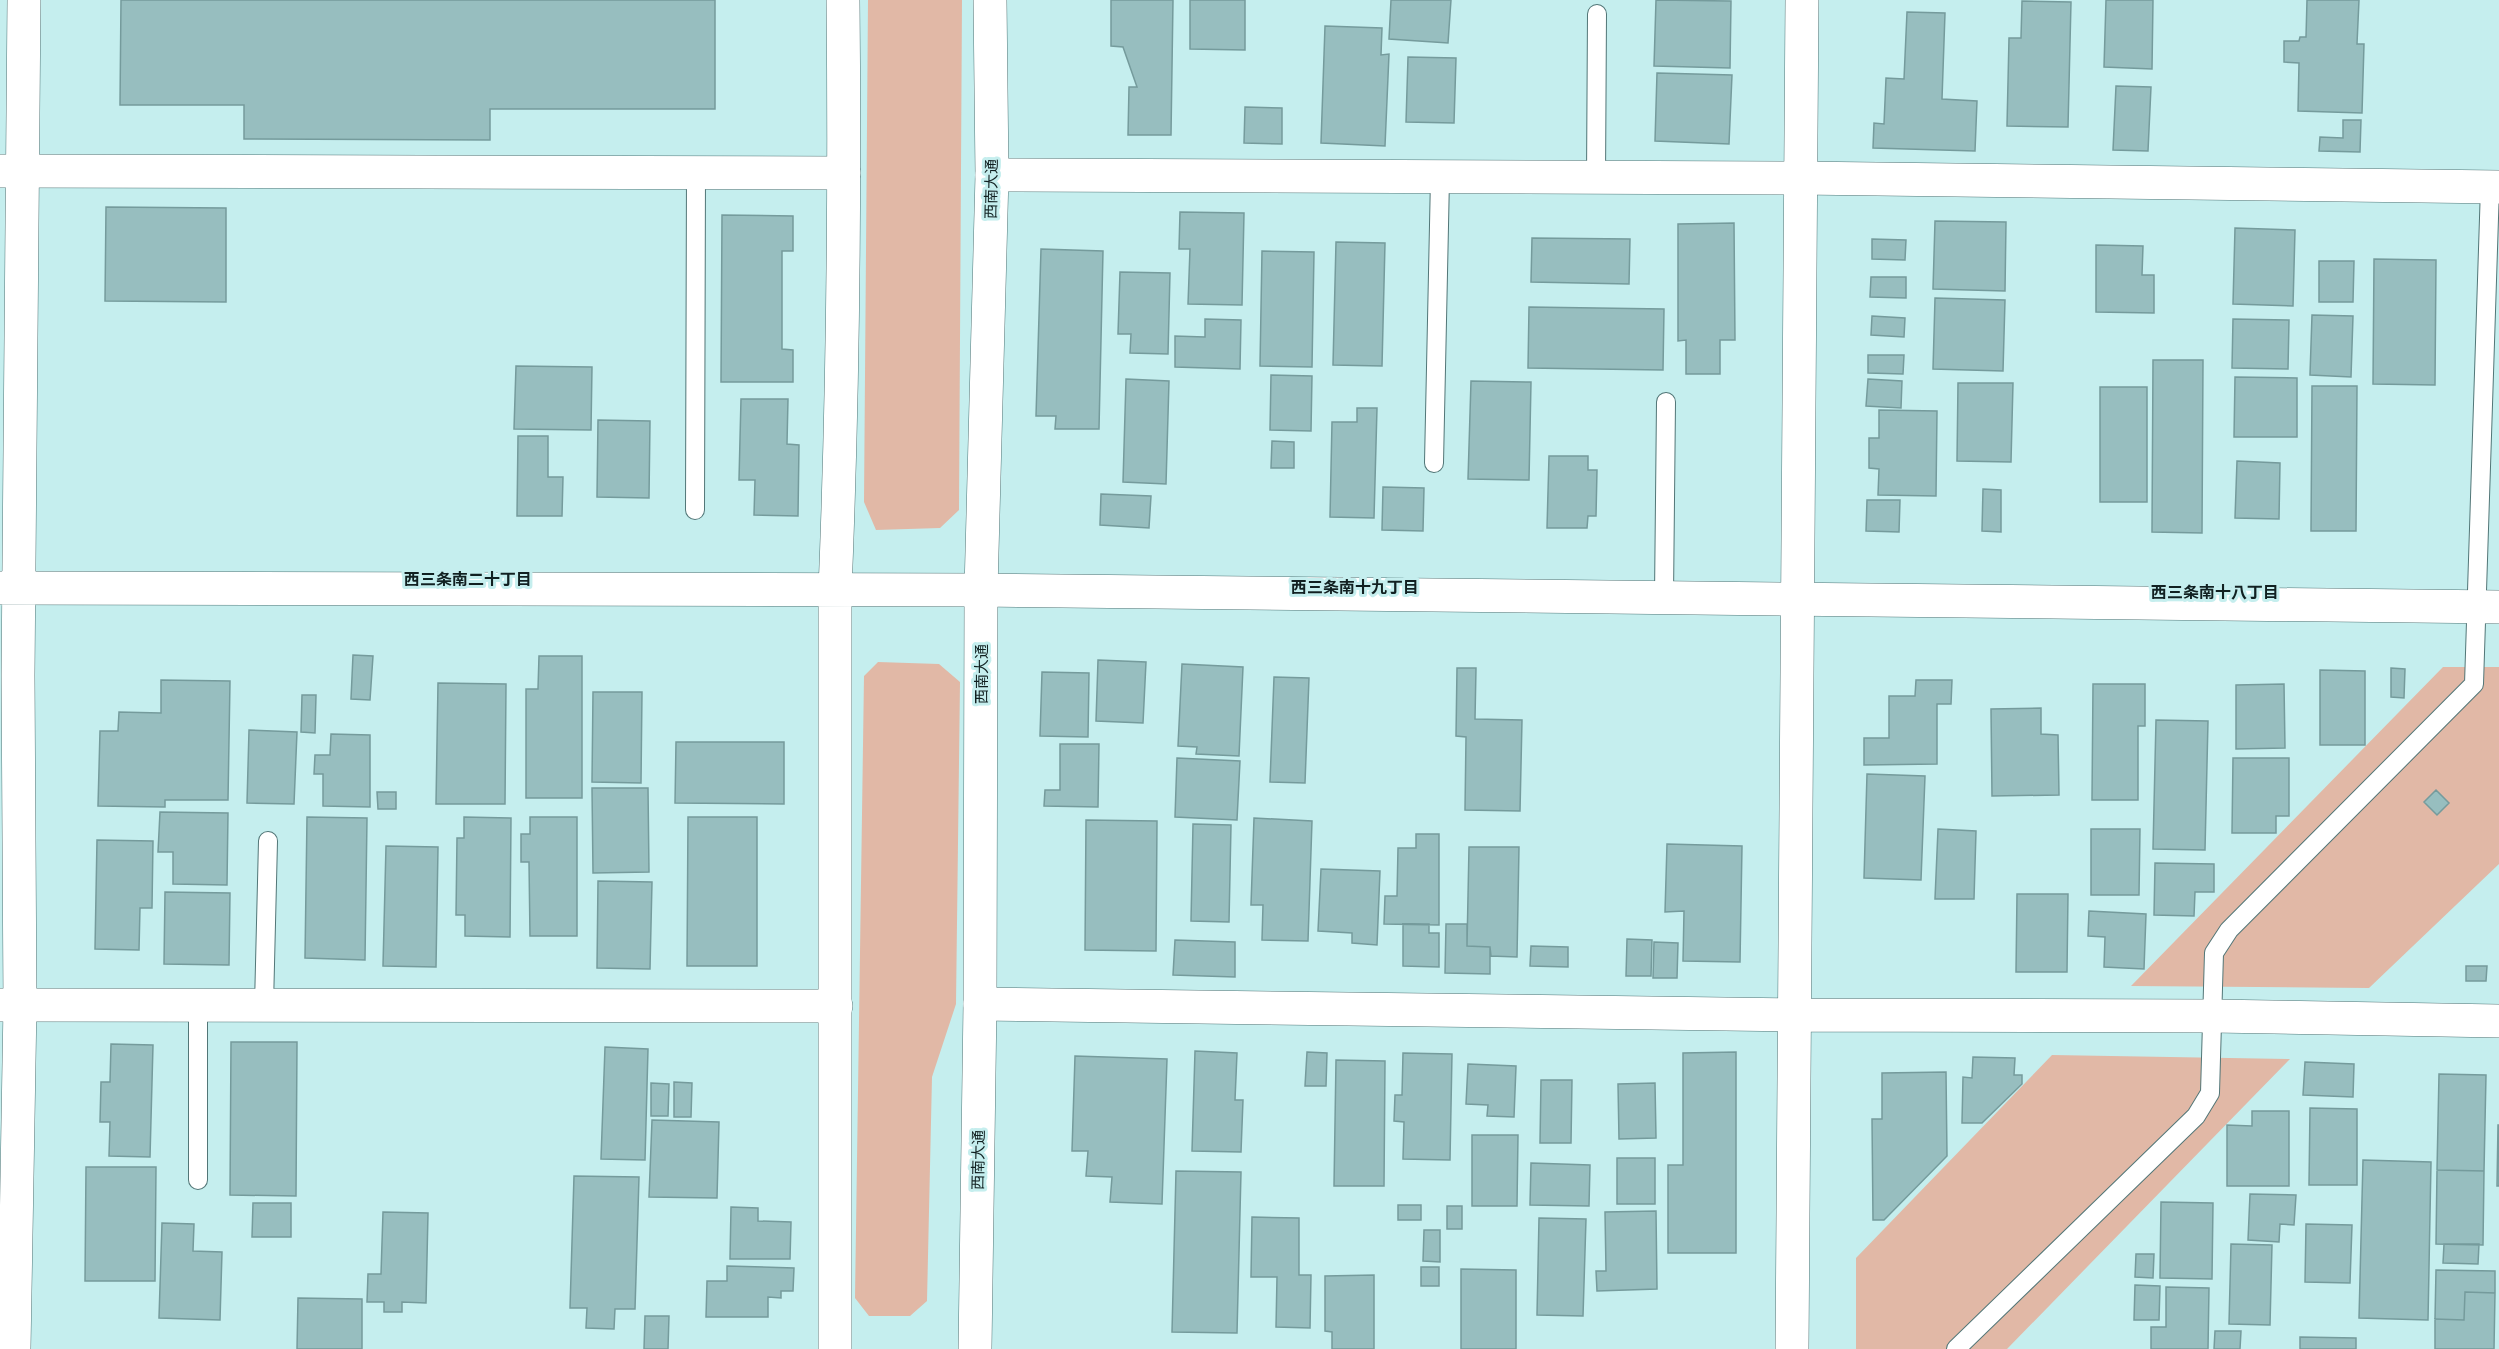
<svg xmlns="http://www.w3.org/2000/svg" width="2499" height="1349" font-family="'Libre Baskerville','Noto Sans JP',serif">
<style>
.green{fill:#e1b8a6}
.building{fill:#97bebf;stroke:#759b9c;stroke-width:1.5}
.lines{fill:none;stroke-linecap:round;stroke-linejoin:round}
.lane-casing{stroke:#527677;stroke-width:20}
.street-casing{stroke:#527677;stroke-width:34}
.secondary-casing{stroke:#527677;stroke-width:34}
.lane{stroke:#fff;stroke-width:18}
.street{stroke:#fff;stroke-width:33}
.secondary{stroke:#fff;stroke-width:33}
.labels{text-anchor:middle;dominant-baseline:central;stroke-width:6;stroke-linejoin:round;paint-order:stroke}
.street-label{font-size:15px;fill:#112021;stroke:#c5eeee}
.neighbourhood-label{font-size:16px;font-weight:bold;fill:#112021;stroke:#c5eeee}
</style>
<rect width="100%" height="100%" fill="#c5eeee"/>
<path class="green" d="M868,0H962L959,510L940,528L876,530L864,502Z
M878,662L939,664L960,682L956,1004L932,1077L927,1301L910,1316H869L855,1298L864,676Z
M2443,667H2499V864L2369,988L2131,986Z
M2052,1055L2290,1059L2007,1349H1856V1258Z"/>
<path class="building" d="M121,0H715V109H490V140L244,139V105H120Z
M1111,0H1173L1171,135H1128L1129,87H1137L1123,47L1111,46Z
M1190,0H1245V50L1190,49Z
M1391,0H1451L1448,43L1389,39Z
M1656,0L1731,1L1730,68L1654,66Z
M2106,0H2153L2152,69L2104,67Z
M2307,0H2359L2357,44H2364L2362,113L2298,111L2299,63L2284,62V41H2299L2300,37H2306Z
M2022,1L2071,2L2068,127L2007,126L2009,38H2021Z
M1907,12L1945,13L1942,99L1977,101L1975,151L1873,148L1874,123L1884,124L1886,78L1904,79Z
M1325,26L1382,28L1381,55L1389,54L1385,146L1321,143Z
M1408,57L1456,58L1454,123L1406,122Z
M1657,73L1732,75L1729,144L1655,141Z
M2116,86L2151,87L2148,151L2113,150Z
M1245,107L1282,108V144L1244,143Z
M2343,120H2361L2360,152L2319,151L2320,137L2343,138Z
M106,207L226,208V302L105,301Z
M1180,212L1244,213L1242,305L1188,304L1190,249H1179Z
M722,215L793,216V251H782V349L793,350V382H721Z
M1935,221L2006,222L2005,291L1933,289Z
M1734,223L1735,340H1720V374H1686V340L1678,341V224Z
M2235,228L2295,230L2293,306L2233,304Z
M1532,238L1630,239L1629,284L1531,282Z
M1872,239L1906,240L1905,260L1872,259Z
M1336,242L1385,243L1382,366L1333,365Z
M2096,245L2143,246L2142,275H2154V313L2096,312Z
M1041,249L1103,251L1099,429H1055L1056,416H1036Z
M1262,251L1314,252L1312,367L1260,366Z
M2374,259L2436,260L2435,385L2373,384Z
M2319,261H2354L2353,302H2319Z
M1120,272L1170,273L1168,354L1130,353L1131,334H1118Z
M1871,277H1906V298L1870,297Z
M1935,298L2005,300L2003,371L1933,369Z
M1529,307L1664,309L1663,370L1528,368Z
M2312,315L2353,316L2351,377L2310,375Z
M1872,316L1905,318L1904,337L1871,335Z
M1205,319L1241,320L1240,369L1175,367V336L1205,337Z
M2233,319L2289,320L2288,369L2232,368Z
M1868,355H1904L1903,374L1868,373Z
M2153,360H2203L2202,533L2152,532Z
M516,366L592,367L591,430L514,429Z
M1271,375L1312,376L1311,431L1270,430Z
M2235,377L2297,378V437H2234Z
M1126,379L1169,381L1166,484L1123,482Z
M1868,379L1902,381L1901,408L1866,406Z
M1471,381L1531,382L1529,480L1468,479Z
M1958,383H2013L2011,462L1957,461Z
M2312,386H2357L2356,531H2311Z
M2100,387H2147V502H2100Z
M741,399H788L787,444L799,445L798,516L754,515L755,480H739Z
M1357,408H1377L1374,518L1330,517L1332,422H1357Z
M1879,410L1937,411L1936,496L1878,495L1879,469L1869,468V438H1879Z
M598,420L650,421L649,498L597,497Z
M518,436H548V477H563L562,516H517Z
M1272,441L1294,442V468H1271Z
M1549,456H1588V470H1597L1596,516H1588L1587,528H1547Z
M2237,461L2280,463L2279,519L2235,518Z
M1383,487L1424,488L1423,531L1382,530Z
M1983,489L2001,490V532L1982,531Z
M1101,494L1151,496L1149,528L1100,525Z
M1867,500H1900L1899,532L1866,531Z
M353,655L373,656L370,700L351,699Z
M539,656H582V798H526V689H538Z
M1098,660L1146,662L1143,723L1096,721Z
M1182,664L1243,667L1239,756L1196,754L1197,747L1178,746Z
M1457,668H1476L1475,719L1522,720L1520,811L1465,810L1466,737L1456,736Z
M2391,668L2405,669L2404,698L2391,697Z
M2320,670L2365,671V745H2320Z
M1042,672L1089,673L1088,737L1040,736Z
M1274,677L1309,678L1305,783L1270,782Z
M161,680L230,681L228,800H165V807L98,806L100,731H118L119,712L161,713Z
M1916,680H1952L1951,704H1937V764L1864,765V738H1889V696H1915Z
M438,683L506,684L505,804H436Z
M2093,684H2145V726H2138V800H2092Z
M2284,684L2285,748L2236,749V685Z
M593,692H642L641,783L592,782Z
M302,695H316L315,733L301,732Z
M2041,708V734L2058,735L2059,795L1992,796L1991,709Z
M2156,720L2208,721L2205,850L2153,849Z
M249,730L297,732L294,804L247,803Z
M331,734L370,735V807L323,806V774H314L315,755H330Z
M676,742H784V804L675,803Z
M1060,744H1099L1098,807L1044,806L1045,790H1060Z
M1177,758L1240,761L1237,820L1175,817Z
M2233,758H2289V816H2276V833H2232Z
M1867,774L1925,776L1921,880L1864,878Z
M592,788H648L649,872L593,873Z
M2436,790L2449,803L2437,815L2424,802Z
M377,792H396V809H378Z
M160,812L228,813L227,885L173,884V852H158Z
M307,817L367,818L365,960L305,958Z
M464,817L511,818L510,937L465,936V915H456L457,838H464Z
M530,817H577V936H530L529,862H521V834H530Z
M688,817H757V966H687Z
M1254,818L1312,821L1308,941L1262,940L1263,905H1251Z
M1086,820L1157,821L1156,951L1085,950Z
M1193,824L1231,825L1229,922L1191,921Z
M1938,829L1976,831L1974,899H1935Z
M2091,829H2140L2139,895H2091Z
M1416,834H1439V925L1384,924L1385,896H1397L1398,848H1416Z
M97,840L153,841L152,908H140L139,950L95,949Z
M1667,844L1742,846L1740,962L1683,961L1684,911L1665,912Z
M386,846L438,847L436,967L383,966Z
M1469,847H1519L1517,957L1491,956L1490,947L1467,946Z
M2155,863L2214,864V892H2195L2194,916L2154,915Z
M1321,869L1380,871L1377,945L1352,943V933L1318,931Z
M598,881L652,882L650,969L597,968Z
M165,892L230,893L229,965L164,964Z
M2017,894H2068L2067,972H2016Z
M2089,911L2146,914L2144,969L2104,967L2105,937L2088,936Z
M1403,924H1429V933H1439V967L1403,966Z
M1446,924H1467V946L1490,947V974L1445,973Z
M1627,939L1652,940L1651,976H1626Z
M1175,940L1235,942V977L1173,975Z
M1654,942L1678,943L1677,978H1653Z
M1531,946L1568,947V967L1530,966Z
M2466,966H2487L2486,981H2466Z
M231,1042H297L296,1196L230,1195Z
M111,1044L153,1045L150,1157L109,1156L110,1122H100L101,1082H110Z
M605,1047L648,1049L645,1160L601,1159Z
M1195,1051L1237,1053L1235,1100H1243L1241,1152L1192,1151Z
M1307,1052L1327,1053L1326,1086H1305Z
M1736,1052V1253H1668V1165H1683V1053Z
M1403,1053L1452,1054L1450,1160L1403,1159L1404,1122L1394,1121L1395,1095H1402Z
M1075,1056L1167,1059L1162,1204L1110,1202L1112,1177L1086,1176L1088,1151H1072Z
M1973,1057L2015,1058L2014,1075H2022V1084L1982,1123H1962L1963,1077L1972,1078Z
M1336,1060L1385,1061L1384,1186H1334Z
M2305,1062L2354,1064L2353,1097L2303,1095Z
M1468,1064L1516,1066L1514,1117L1487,1116L1488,1105L1466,1104Z
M1946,1072L1947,1156L1884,1220H1873L1872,1119H1882V1073Z
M2439,1074L2486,1075L2484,1171L2437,1170Z
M1541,1080H1572L1571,1143H1540Z
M674,1082L692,1083L691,1117H674Z
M651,1083L669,1084L668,1116H651Z
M1655,1083L1656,1138L1619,1139L1618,1084Z
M2310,1108L2357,1109V1185H2309Z
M2252,1111H2289V1186H2227V1125L2252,1126Z
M652,1120L719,1122L717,1198L649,1197Z
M2498,1125H2499V1186H2497Z
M1472,1135H1518L1517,1206H1472Z
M1617,1158H1655V1204H1617Z
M2363,1160L2431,1162L2428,1320L2359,1318Z
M1531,1163L1590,1165L1589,1206L1530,1205Z
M86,1167H156L155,1281H85Z
M2437,1170L2484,1171L2483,1245L2436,1244Z
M1176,1171L1241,1172L1237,1333L1172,1332Z
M574,1176L639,1177L635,1309H615L614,1329L586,1328L587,1308H570Z
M2250,1194L2296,1195L2294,1225L2280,1224L2279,1242L2248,1240Z
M2161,1202L2213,1203L2212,1279L2160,1278Z
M253,1203H291V1237H252Z
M1398,1205H1421V1220H1398Z
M1447,1206H1462V1229H1447Z
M731,1207L758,1208V1221L791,1222L790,1259H730Z
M1656,1211L1657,1289L1597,1291L1596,1271H1606L1605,1212Z
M383,1212L428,1213L426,1303L402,1302V1312H384V1302H367L368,1274H381Z
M1252,1217L1299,1218V1275H1311L1310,1328L1276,1327L1277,1277H1251Z
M1539,1218L1586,1219L1583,1316L1537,1315Z
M162,1223L194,1224L193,1251L222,1252L220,1320L159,1318Z
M2306,1224L2352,1225L2350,1283L2305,1282Z
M1424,1230H1440V1262L1423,1261Z
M2231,1244L2272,1245L2270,1325L2229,1324Z
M2444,1244H2479L2478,1264L2443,1263Z
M2136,1254H2154L2153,1278L2135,1277Z
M727,1266L794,1268L793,1291H781V1298L768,1297V1317H706L707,1281H727Z
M1421,1267H1439V1286H1421Z
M1461,1269L1516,1270V1349H1461Z
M2436,1270L2495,1271V1293L2465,1292L2464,1320L2435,1319Z
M1374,1275V1349H1332V1332L1325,1331V1276Z
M2135,1285L2160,1286L2159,1320H2134Z
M2166,1287L2209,1288L2208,1349H2151V1327H2166Z
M2465,1292L2495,1293L2494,1349H2435V1319L2464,1320Z
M298,1298L362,1299V1349H297Z
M645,1316H669L668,1349H644Z
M2215,1331H2241L2240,1349H2214Z
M2300,1337L2356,1338V1349H2300Z"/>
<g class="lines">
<defs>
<path id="lane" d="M1596,178L1597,14
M1434,463L1440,178
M695,510L696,173
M1664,597L1666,402
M264,1005L268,841
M198,1180V1005
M1956,1349L2196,1116L2210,1093L2214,953L2229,930L2474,684L2490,187"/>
<path id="street" d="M0,171L844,173
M992,175L1799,178L2499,187
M980,1004L1795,1015L2213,1016L2499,1021
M0,1005L836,1006
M1792,1349L1802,0"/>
<path id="secondary" d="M0,588L981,590L2499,607
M14,1349L20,1005L18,675L24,0
M835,1349V591C843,394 845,197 843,0
M975,1349L980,1004L981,590L992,175L990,0"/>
</defs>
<use href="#lane" class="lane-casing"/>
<use href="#street" class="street-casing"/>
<use href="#secondary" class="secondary-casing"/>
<use href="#lane" class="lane"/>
<use href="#street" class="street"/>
<use href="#secondary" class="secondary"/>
</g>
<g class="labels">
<g class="street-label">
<text transform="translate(991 189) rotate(-89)">西南大通</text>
<text transform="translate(981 674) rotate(-90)">西南大通</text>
<text transform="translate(978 1160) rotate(-89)">西南大通</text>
</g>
<g class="neighbourhood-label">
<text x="468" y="579">西三条南二十丁目</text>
<text x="1355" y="587">西三条南十九丁目</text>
<text x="2215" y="592">西三条南十八丁目</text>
</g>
</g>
</svg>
